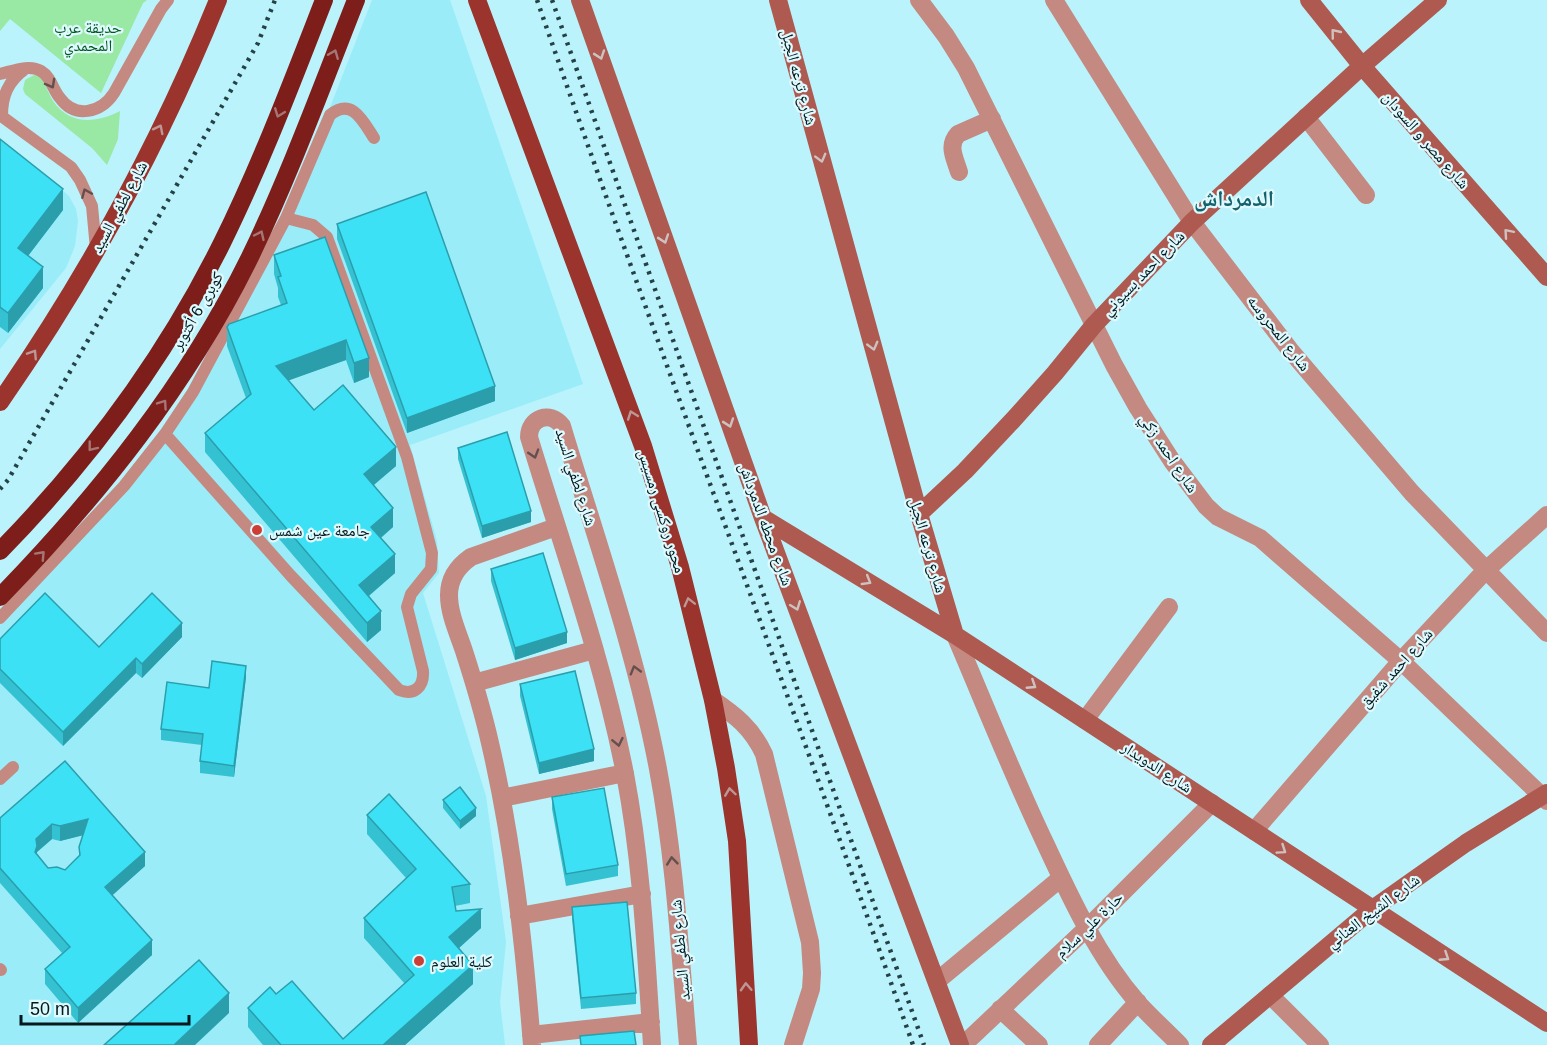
<svg xmlns="http://www.w3.org/2000/svg" width="1547" height="1045" font-family="Helvetica,'Noto Naskh Arabic',sans-serif">
<style>
.built{fill:#99ecf8}
.green{fill:#99e8a4}
.lines{fill:none;stroke-linecap:round;stroke-linejoin:round}
.lane{stroke:#c48981;stroke-width:12}
.street{stroke:#c48981;stroke-width:18}
.secondary{stroke:#ae5a50;stroke-width:18}
.primary{stroke:#9b342c;stroke-width:18}
.highway{stroke:#7e1e1a;stroke-width:18}
.rail{stroke:#244146;stroke-width:4.5;stroke-dasharray:3 6;stroke-linecap:butt}
.wall{fill:#34c2d3;fill-rule:evenodd}
.shaded-wall{fill:#2b9eac}
.building{fill:#3de1f5;stroke:#2b9eac;stroke-width:1.5;fill-rule:evenodd}
.oneway{stroke:#cec2c1}
.oneway2{stroke:#a57675}
.oneway3{stroke:#62504e}
.oneway4{stroke:#bd9795}
.poi-dot{fill:#cc3e36;stroke:#dffafe;stroke-width:2}
.labels{text-anchor:middle;dominant-baseline:central;stroke-width:4.5;stroke-linejoin:round;paint-order:stroke}
.park-label{font-size:16px;fill:#01571e;stroke:#dffafe}
.street-label{font-size:16px;fill:#00171b;stroke:#dffafe}
.poi-label{font-size:16px;fill:#00171b;stroke:#dffafe;text-anchor:start}
.district-label{font-size:22px;font-weight:bold;fill:#14626c;stroke:#dffafe}
</style>
<rect width="100%" height="100%" fill="#baf3fb"/>
<path class="built" d="M372,0H450L583,384L410,445L437,541L439,573L423,593L486,796L506,942L500,1002L505,1045H0V611L91,519L173,414L220,336L295,197Z
M0,149L59,187L69,196L76,209L78,221L75,246L66,268L0,349Z"/>
<path class="green" d="M0,0H147L143,3L101,93L10,19L0,31Z
M34,75L39,76C46,84 48,93 53,101C70,126 97,123 120,111L118,139L107,165L92,148L25,94L23,89L25,80Z"/>
<g class="lines">
<path class="lane" d="M0,74C13,71 29,64 41,71C51,77 53,90 60,98C75,119 101,113 114,93L161,9L168,0
M0,115L71,167L80,180L92,206L96,249
M2,116C2,96 8,81 25,69
M165,434L291,576L399,690C414,696 424,687 423,671L407,607L411,594L431,569L432,553L407,457L327,237L313,225L286,218
M0,618L124,486L165,434L193,392L286,218L330,115C352,97 363,121 374,138
M0,779L13,767
M0,969L1,970"/>
<path class="street" d="M919,0L946,36L966,68L1114,365L1138,408L1172,461L1206,506L1218,517L1260,538L1401,661L1547,801
M1054,0L1192,222L1290,350L1412,493L1547,633
M1306,117L1366,195
M959,172C955,158 947,146 958,134L992,119
M955,635C985,705 1013,776 1046,845C1071,899 1098,957 1138,1003C1151,1017 1166,1031 1180,1045
M474,683L594,650
M713,700C735,715 752,728 764,754L810,942L812,973L811,989L793,1045
M1085,720L1169,607
M502,798L625,773
M1254,831L1401,661L1485,571L1547,515
M519,916L642,894
M937,981L1061,878
M1270,995L1320,1045
M1000,1009L1039,1045
M531,1035L651,1022
M532,1045C524,944 513,842 490,743C483,712 474,682 464,651C458,633 449,614 449,595C449,578 458,566 471,557L556,527
M652,1045C646,954 642,863 625,774C603,660 563,549 529,437C529,418 550,410 562,426C596,539 636,652 658,769C675,860 680,953 688,1045
M963,1045L1087,928L1212,803
M1098,1045L1138,1002"/>
<path class="secondary" d="M580,0L763,518L960,1045
M778,0L919,514L955,635
M1309,0L1362,66L1547,277
M919,514L965,471L1013,420L1055,373L1094,325L1192,222L1362,66L1438,0
M763,518L955,635L1547,1023
M1211,1045L1371,910L1466,843L1547,793"/>
<path class="primary" d="M477,0L643,446L680,567L713,700L726,768L737,841L749,1045
M0,402C87,277 161,141 218,0"/>
<path class="highway" d="M0,551C89,460 166,356 222,243C261,164 292,82 324,0
M0,597C99,495 187,385 250,257C290,174 322,86 356,0"/>
<path class="rail" d="M537,0C658,350 790,696 913,1045
M552,0L924,1045
M0,489L8,480L258,43L275,0"/>
</g>
<path class="wall" d="M0,139L63,210L28,256L43,288L8,333L0,327Z
M337,224L495,401L407,433L337,239Z
M325,237L369,377L354,383L346,360L288,380L314,410L396,466L374,485L393,527L381,538L395,573L369,596L381,630L367,642L205,452V433L246,398L227,346V327L281,305L278,297V288L274,274V255Z
M458,448L531,522L482,538L458,459Z
M491,569L567,643L515,660L491,581Z
M182,637L142,678L136,673L63,746L0,683V639L99,647Z
M246,677L234,777L200,773V761L202,745L161,740V729L209,688Z
M520,684L594,761L539,774L520,696Z
M65,761L145,866L112,895L152,955L78,1023L45,984V969L62,953L0,883V818ZM83,835L79,847V857L65,870L48,868L37,855V852L52,839L60,841Z
M552,797L618,865V876L566,886L552,809Z
M443,800L476,816L460,829L443,808Z
M367,815L470,884V903L455,906L456,911L481,928L459,948L473,984L405,1045H263L248,1027V1008L276,994L343,1039L405,984L364,938V918L406,878L367,834Z
M572,907L636,993V1004L581,1009L572,919Z"/>
<path class="shaded-wall" d="M63,189V210L18,269V248Z
M43,267V288L8,333V313Z
M346,340V360L276,385V366Z
M369,358V377L354,383V363Z
M495,386V401L407,433V418Z
M396,447V466L364,493V474Z
M393,508V527L371,546V527Z
M531,511V522L482,538V526Z
M395,554V573L359,604V585Z
M381,611V630L367,642V623Z
M182,623V637L142,678V664Z
M567,632V643L515,660V648Z
M136,658V673L63,746V732Z
M246,666V677L234,777V766Z
M594,749V761L539,774V763Z
M476,808V816L460,829V821Z
M88,819V834L60,841V826Z
M52,824V839L37,852V860L35,852L36,839Z
M145,852V866L105,902V887Z
M481,909V928L449,957V937Z
M152,940V955L78,1023V1008Z
M473,965V984L405,1045H383Z
M229,993V1013L195,1045H174Z"/>
<path class="building" d="M0,139L63,189L18,248L43,267L8,313L0,307Z
M426,192L495,386L407,418L337,224Z
M325,237L369,358L354,363L346,340L276,366L314,410L343,385L396,447L364,474L393,508L371,527L395,554L359,585L381,611L367,623L205,433L251,394L227,327L229,324L287,303L278,277L281,276L274,255Z
M507,432L531,511L482,526L458,448Z
M543,553L567,632L515,648L491,569Z
M45,593L99,647L152,593L182,623L142,664L136,658L63,732L0,669V639Z
M212,661L246,666L234,766L200,761L203,734L161,729L167,682L209,688Z
M575,671L594,749L539,763L520,684Z
M65,761L145,852L105,887L152,940L78,1008L45,969L70,947L0,868V818ZM88,819L79,847L80,855L65,870L57,867L48,868L35,852L37,846L36,839L52,824L60,826Z
M460,787L476,808L460,821L443,800Z
M604,788L618,865L566,874L552,797Z
M389,794L470,884L452,887L456,911L481,909L449,937L473,965L383,1045H281L248,1008L270,987L276,994L292,981L343,1039L414,975L364,918L416,869L367,815Z
M627,902L636,993L581,998L572,907Z
M199,960L229,993L174,1045H104Z
M634,1031L636,1045H581L580,1036Z"/>
<defs><path id="oneway-chevron" d="M-2-3.5L2.5 0L-2 3.5" fill="none" stroke-width="1.6" stroke-linecap="round" stroke-linejoin="round" transform="scale(1.5)"/></defs>
<g class="oneway">
<use href="#oneway-chevron" transform="translate(1335 33) rotate(-129)"/>
<use href="#oneway-chevron" transform="translate(600 55) rotate(71)"/>
<use href="#oneway-chevron" transform="translate(821 158) rotate(75)"/>
<use href="#oneway-chevron" transform="translate(1508 233) rotate(-131)"/>
<use href="#oneway-chevron" transform="translate(664 239) rotate(71)"/>
<use href="#oneway-chevron" transform="translate(873 346) rotate(75)"/>
<use href="#oneway-chevron" transform="translate(729 423) rotate(71)"/>
<use href="#oneway-chevron" transform="translate(867 581) rotate(31)"/>
<use href="#oneway-chevron" transform="translate(796 606) rotate(69)"/>
<use href="#oneway-chevron" transform="translate(1032 685) rotate(33)"/>
<use href="#oneway-chevron" transform="translate(1282 850) rotate(34)"/>
<use href="#oneway-chevron" transform="translate(1445 957) rotate(33)"/>
</g>
<g class="oneway2">
<use href="#oneway-chevron" transform="translate(334 54) rotate(-68)"/>
<use href="#oneway-chevron" transform="translate(279 113) rotate(111)"/>
<use href="#oneway-chevron" transform="translate(260 235) rotate(-65)"/>
<use href="#oneway-chevron" transform="translate(163 404) rotate(-55)"/>
<use href="#oneway-chevron" transform="translate(92 447) rotate(128)"/>
<use href="#oneway-chevron" transform="translate(41 555) rotate(-47)"/>
</g>
<g class="oneway3">
<use href="#oneway-chevron" transform="translate(51 84) rotate(61)"/>
<use href="#oneway-chevron" transform="translate(86 193) rotate(-113)"/>
<use href="#oneway-chevron" transform="translate(534 454) rotate(73)"/>
<use href="#oneway-chevron" transform="translate(635 670) rotate(-106)"/>
<use href="#oneway-chevron" transform="translate(618 742) rotate(78)"/>
<use href="#oneway-chevron" transform="translate(672 861) rotate(-96)"/>
</g>
<g class="oneway4">
<use href="#oneway-chevron" transform="translate(159 129) rotate(-63)"/>
<use href="#oneway-chevron" transform="translate(33 354) rotate(-57)"/>
<use href="#oneway-chevron" transform="translate(632 415) rotate(-110)"/>
<use href="#oneway-chevron" transform="translate(689 602) rotate(-104)"/>
<use href="#oneway-chevron" transform="translate(730 792) rotate(-98)"/>
<use href="#oneway-chevron" transform="translate(746 987) rotate(-93)"/>
</g>
<g class="poi-dot">
<circle cx="257" cy="530" r="6"/>
<circle cx="419" cy="961" r="6"/>
</g>
<g class="labels">
<g class="park-label">
<text x="88" y="27">حديقة عرب<tspan x="88" dy="18">المحمدي</tspan></text>
</g>
<g class="street-label">
<text transform="translate(799 77) rotate(75)">شارع ترعه الجبل</text>
<text transform="translate(1426 140) rotate(49)">شارع مصر و السودان</text>
<text transform="translate(119 207) rotate(-62)">شارع لطفي السيد</text>
<text transform="translate(1143 273) rotate(-46)">شارع احمد بسيوني</text>
<text transform="translate(197 311) rotate(-60)">كوبرى 6 أكتوبر</text>
<text transform="translate(1279 333) rotate(52)">شارع المحروسه</text>
<text transform="translate(1169 453) rotate(56)">شارع احمد زكي</text>
<text transform="translate(576 477) rotate(72)">شارع لطفي السيد</text>
<text transform="translate(662 511) rotate(73)">محور روكسى رمسيس</text>
<text transform="translate(766 524) rotate(70)">شارع محطه الدمرداش</text>
<text transform="translate(928 545) rotate(74)">شارع ترعه الجبل</text>
<text transform="translate(1396 668) rotate(-48)">شارع احمد شفيق</text>
<text transform="translate(1157 767) rotate(33)">شارع الدويدار</text>
<text transform="translate(1373 911) rotate(-37)">شارع الشيخ العناني</text>
<text transform="translate(1089 925) rotate(-44)">حارة علي سلام</text>
<text transform="translate(680 950) rotate(-95)">شارع لطفي السيد</text>
</g>
<g class="poi-label">
<text x="269" y="530">جامعة عين شمس</text>
<text x="431" y="961">كلية العلوم</text>
</g>
<g class="district-label">
<text x="1234" y="198">الدمرداش</text>
</g>
</g>
<path d="M21 1015v9h168v-9" fill="none" stroke="#00171b" stroke-width="3"/>
<text x="30" y="1015" font-size="18" fill="#00171b" stroke="#dffafe" stroke-width="4.5" paint-order="stroke">50 m</text>
</svg>
